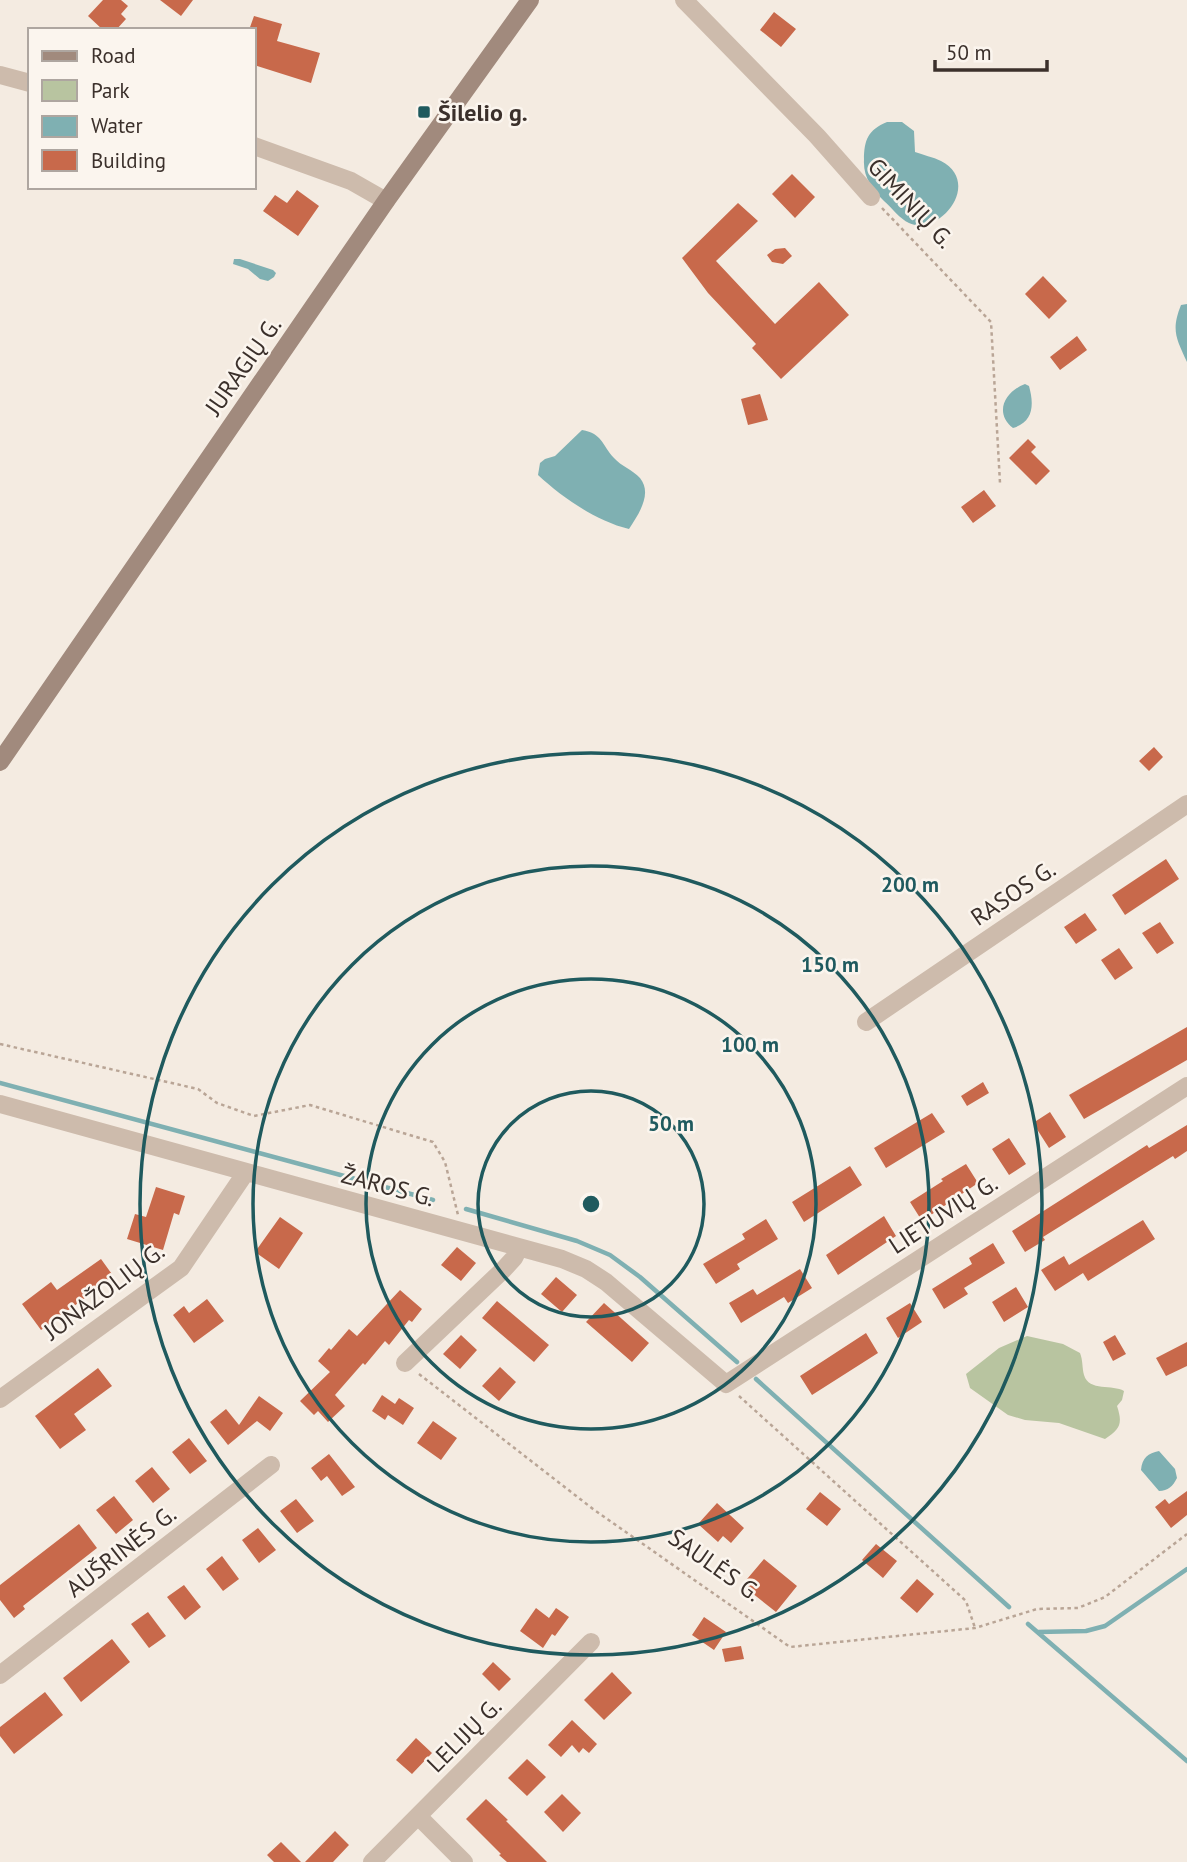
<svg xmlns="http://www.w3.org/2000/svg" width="1187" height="1862" font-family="'PT Sans',sans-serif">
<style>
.green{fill:#b8c4a0}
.water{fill:#7fb0b2}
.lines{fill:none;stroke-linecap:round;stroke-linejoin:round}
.stream{stroke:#7fb0b2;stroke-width:4.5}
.building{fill:#c8694b}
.path{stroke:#b9a596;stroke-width:2.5;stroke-dasharray:3.5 3.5;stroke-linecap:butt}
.street{stroke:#cdbbac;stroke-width:18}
.secondary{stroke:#a18a7d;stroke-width:18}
.ring{fill:none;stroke:#1f5a5e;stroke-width:3.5}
.poi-dot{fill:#1f5a5e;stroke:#fbf5ee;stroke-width:2.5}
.labels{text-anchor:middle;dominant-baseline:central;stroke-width:5;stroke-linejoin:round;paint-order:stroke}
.poi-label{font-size:24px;font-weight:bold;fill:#3b302b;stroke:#fbf5ee;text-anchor:start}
.street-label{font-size:24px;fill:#3b302b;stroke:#fbf5ee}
.centre{fill:#1f5a5e;stroke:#fbf5ee;stroke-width:3.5}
.ring-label{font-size:21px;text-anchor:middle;font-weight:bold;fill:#1f5a5e;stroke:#fbf5ee;stroke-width:5;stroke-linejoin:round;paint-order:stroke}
</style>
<rect width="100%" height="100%" fill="#f4ebe1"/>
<path class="green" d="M1027,1336L1063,1344L1080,1353C1083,1360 1082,1368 1084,1375C1089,1392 1113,1384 1124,1391L1122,1400L1117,1406C1123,1424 1120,1429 1105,1439L1059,1423L1025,1420L1008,1415L970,1388L966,1374L999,1348Z"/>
<path class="water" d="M887,122H902L914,131L915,152C923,155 933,157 941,161C983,183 939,237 909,223C900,219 892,208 884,201C872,189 863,177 864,160C864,140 868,130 887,122Z
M234,259H240L273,270L276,273L274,277L268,281L260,279L248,269L233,264Z
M1187,304V362C1176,338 1171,330 1181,305Z
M1025,384L1029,386C1034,404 1034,422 1013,428C993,412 1006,391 1025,384Z
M582,430C603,434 601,444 614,458C621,466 633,470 640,478C653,494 638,515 629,529C596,521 563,498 538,475L540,463L545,459L555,456Z
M1159,1451L1175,1469L1177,1478C1173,1486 1168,1491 1159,1491L1141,1470C1142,1458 1148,1453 1159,1451Z"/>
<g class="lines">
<path class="stream" d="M0,1083L433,1200
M466,1209L577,1241L610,1255L640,1277L737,1362
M756,1379L1009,1607
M1028,1624L1187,1761
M1038,1632L1086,1631L1105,1626L1187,1569"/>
</g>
<path class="building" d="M103,0H121L128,6L121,14L126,19L116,30H103L88,16Z
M160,0H193L181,16Z
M774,12L796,29L781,47L760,30Z
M254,16L282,24L277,41L320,53L311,83L254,65V30H249Z
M792,174L815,197L795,218L772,194Z
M297,190L319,206L298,236L263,211L275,195L287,203Z
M738,203L758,221L716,261L775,324L819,282L849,315L781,379L752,348L756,344L708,293L682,258Z
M785,248L792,256L783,264L772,262L767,255L775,249Z
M1043,276L1067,301L1049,319L1025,294Z
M1077,336L1087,350L1060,370L1050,357Z
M760,394L768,420L748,425L741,399Z
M1028,439L1036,447L1031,452L1050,471L1036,485L1009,458Z
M984,490L996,506L973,523L961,507Z
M1154,747L1163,757L1149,771L1139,761Z
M1166,859L1179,879L1125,915L1112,895Z
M1085,913L1097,930L1076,944L1064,927Z
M1160,922L1174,943L1157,954L1142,933Z
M1119,948L1133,968L1115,980L1101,960Z
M1187,1027V1060L1084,1119L1069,1095Z
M983,1082L989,1093L967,1106L961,1096Z
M1050,1112L1066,1137L1049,1148L1033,1123Z
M932,1113L945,1132L886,1168L874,1148Z
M1187,1125V1151L1175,1159L1173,1156L1123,1187L1043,1237L1045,1240L1025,1252L1012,1231L1147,1145L1149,1148Z
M1009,1138L1026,1164L1009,1175L992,1149Z
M966,1164L978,1183L922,1221L910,1202L943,1181L941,1179Z
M850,1166L862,1185L804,1222L792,1202Z
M156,1187L185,1196L179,1215L174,1213L163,1250L127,1239L135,1214L146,1217Z
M884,1216L896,1236L838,1275L826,1255Z
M280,1217L303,1233L279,1269L255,1252Z
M766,1219L778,1239L737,1264L740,1269L716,1284L703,1264L745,1239L742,1234Z
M1143,1220L1155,1239L1088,1281L1083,1273L1055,1291L1041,1270L1064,1256L1069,1265Z
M993,1243L1005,1263L964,1288L968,1294L944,1309L932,1289L972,1264L969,1258Z
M457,1247L476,1263L461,1281L441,1265Z
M101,1259L114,1277L41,1330L22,1304L51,1282L57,1290Z
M800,1269L812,1288L788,1303L784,1297L741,1323L729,1303L753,1289L757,1295Z
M556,1277L577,1295L562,1312L541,1294Z
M1016,1287L1028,1307L1004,1322L992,1302Z
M400,1290L422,1309L412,1322L409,1320L389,1345L385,1341L365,1365L363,1363L335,1395L345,1406L328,1422L318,1411L314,1415L300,1401L330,1372L318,1361L329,1348L331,1350L349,1329L357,1336Z
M207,1299L224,1321L194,1343L173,1315L184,1306L189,1313Z
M497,1301L549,1345L534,1362L482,1318Z
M604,1303L649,1343L632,1362L586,1322Z
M910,1303L922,1322L898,1338L886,1318Z
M866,1333L878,1353L812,1395L800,1376Z
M461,1335L477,1350L460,1369L443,1354Z
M1115,1335L1126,1354L1113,1361L1103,1342Z
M1187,1342V1366L1166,1376L1156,1358Z
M500,1367L516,1382L499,1401L482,1386Z
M98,1368L112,1386L74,1414L86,1430L60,1449L35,1416Z
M382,1395L395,1404L399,1398L414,1408L403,1425L388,1415L385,1420L372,1411Z
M259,1396L283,1413L270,1431L257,1421L228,1445L210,1422L226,1409L239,1425Z
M433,1421L457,1438L441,1460L417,1443Z
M189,1438L207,1461L190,1474L172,1452Z
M329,1454L355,1487L342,1496L327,1476L321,1481L311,1468Z
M152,1467L170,1489L153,1503L135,1481Z
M1187,1491V1515L1171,1528L1155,1507L1165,1499L1169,1504Z
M820,1492L841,1509L827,1526L806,1509Z
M114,1496L133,1520L116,1534L96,1510Z
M296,1499L314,1521L297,1533L280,1511Z
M717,1503L744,1528L731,1543L723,1536L718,1542L698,1524Z
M79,1524L97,1548L23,1606L25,1609L14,1618L0,1600V1585Z
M258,1528L276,1550L259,1563L242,1540Z
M876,1544L897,1561L883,1578L862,1560Z
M222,1556L239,1579L223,1591L206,1569Z
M764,1559L797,1586L776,1612L742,1585Z
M917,1579L934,1594L917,1613L900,1598Z
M184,1585L201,1607L185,1620L167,1597Z
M536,1608L549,1618L556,1608L569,1617L555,1636L552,1634L543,1648L520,1631Z
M148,1612L166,1636L149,1648L131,1624Z
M704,1617L726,1632L714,1650L692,1635Z
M112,1639L130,1662L81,1702L63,1678Z
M741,1646L744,1659L725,1662L722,1649Z
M493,1662L511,1679L499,1691L482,1674Z
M612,1672L632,1693L604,1720L584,1700Z
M45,1692L63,1715L14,1754L0,1736V1727Z
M572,1720L597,1744L589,1753L583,1748L579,1753L572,1745L561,1757L548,1745Z
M416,1738L432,1753L412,1774L396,1760Z
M527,1759L546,1777L527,1796L508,1778Z
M562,1794L581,1813L563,1832L544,1812Z
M486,1799L508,1820L506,1821L547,1862H507L499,1855L501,1854L466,1819Z
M335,1831L349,1845L333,1862H305Z
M281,1842L301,1862H274L267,1855Z"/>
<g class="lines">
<path class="path" d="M882,208L991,322L1000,483
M0,1044L198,1089L217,1103L254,1116L310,1105L433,1142L445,1162L458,1215
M419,1374L593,1509L790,1647L975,1628L1037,1609L1078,1608L1105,1597L1187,1534
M739,1396L966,1601L975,1628"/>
<path class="street" d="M684,0L817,136L871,197
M0,75L30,83
M254,146L351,181L386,201
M866,1022L1187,804
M0,1104L562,1259L586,1269L606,1282L726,1384L1187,1086
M405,1363L503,1270L514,1258L519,1248
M0,1399L181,1268L246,1172
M0,1675L271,1465
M418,1816L464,1862
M372,1862L591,1642"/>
<path class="secondary" d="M0,762L386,201L530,0"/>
</g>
<g class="ring">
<circle cx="591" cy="1204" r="113"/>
<circle cx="591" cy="1204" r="225"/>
<circle cx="591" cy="1204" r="338"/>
<circle cx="591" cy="1204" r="451"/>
</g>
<rect class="poi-dot" x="417" y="105" width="14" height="14" rx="3.5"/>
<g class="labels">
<g class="poi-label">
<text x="438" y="112">Šilelio g.</text>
</g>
<g class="street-label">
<text transform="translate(911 203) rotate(47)">GIMINIŲ G.</text>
<text transform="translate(243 366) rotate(-55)">JURAGIŲ G.</text>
<text transform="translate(1013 893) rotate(-34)">RASOS G.</text>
<text transform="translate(388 1186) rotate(15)">ŽAROS G.</text>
<text transform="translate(943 1214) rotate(-33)">LIETUVIŲ G.</text>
<text transform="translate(104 1291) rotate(-37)">JONAŽOLIŲ G.</text>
<text transform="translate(121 1551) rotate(-38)">AUŠRINĖS G.</text>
<text transform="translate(715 1565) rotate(35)">SAULĖS G.</text>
<text transform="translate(464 1735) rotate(-45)">LELIJŲ G.</text>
</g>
</g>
<circle cx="591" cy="1204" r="10" class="centre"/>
<g class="ring-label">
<text x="910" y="892">200 m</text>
<text x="830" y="972">150 m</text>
<text x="750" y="1052">100 m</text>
<text x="671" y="1131">50 m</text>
</g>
<rect x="28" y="28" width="228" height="161" fill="#fbf5ee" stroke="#aea6a0" stroke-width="2"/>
<rect x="42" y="51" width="35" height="10" fill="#a18a7d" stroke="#aea6a0" stroke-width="2"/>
<text x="91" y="63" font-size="21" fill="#3b302b">Road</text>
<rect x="42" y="80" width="35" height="21" fill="#b8c4a0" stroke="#aea6a0" stroke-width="2"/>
<text x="91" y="98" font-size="21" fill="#3b302b">Park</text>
<rect x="42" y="116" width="35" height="21" fill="#7fb0b2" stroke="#aea6a0" stroke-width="2"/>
<text x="91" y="133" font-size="21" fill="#3b302b">Water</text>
<rect x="42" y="150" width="35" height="21" fill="#c8694b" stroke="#aea6a0" stroke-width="2"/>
<text x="91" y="168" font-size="21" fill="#3b302b">Building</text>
<path d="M935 60v10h112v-10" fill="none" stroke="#3b302b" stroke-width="3.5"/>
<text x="946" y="60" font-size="21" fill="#3b302b" stroke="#fbf5ee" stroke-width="5" paint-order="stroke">50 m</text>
</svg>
